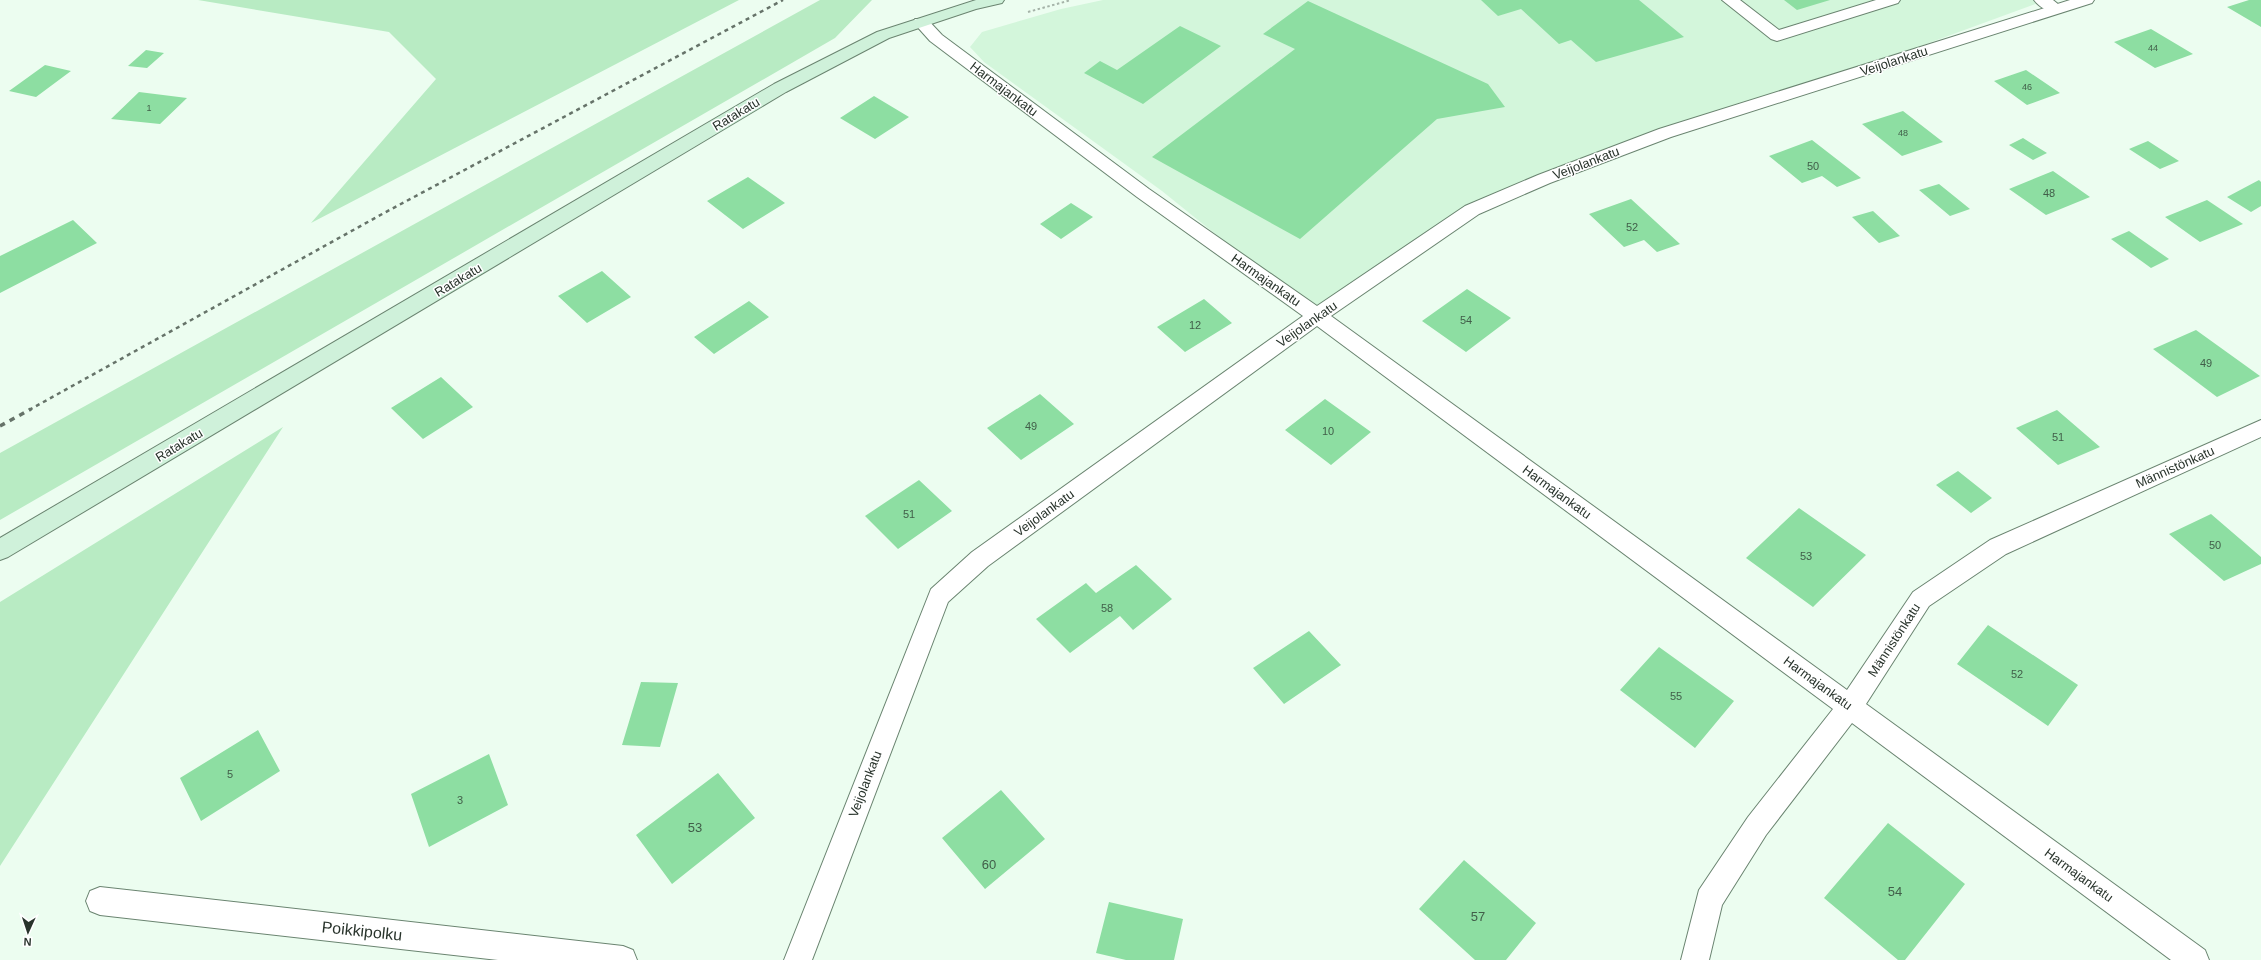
<svg xmlns="http://www.w3.org/2000/svg" width="2261" height="960" font-family="Arial,sans-serif">
<style>
.built{fill:#d3f6db}
.green{fill:#b8ebc3}
.building{fill:#8ddea2}
.lines{fill:none;stroke-linecap:round;stroke-linejoin:round}
.lane-casing{stroke:#6a8470;stroke-width:2}
.street-casing{stroke:#6a8470;stroke-width:2}
.secondary-casing{stroke:#6a8470;stroke-width:2}
.path{stroke:#a5b3a8;stroke-width:2;stroke-dasharray:2.5 2.5;stroke-linecap:butt}
.lane{fill:#fff;fill-rule:evenodd}
.street{fill:#fff;fill-rule:evenodd}
.secondary{fill:#cff1da;fill-rule:evenodd}
.rail-far1{stroke:#667369;stroke-width:2.5;stroke-dasharray:4 4;stroke-linecap:butt}
.rail{stroke:#667369;stroke-width:3.5;stroke-dasharray:5.5 5.5;stroke-linecap:butt}
.labels{text-anchor:middle;dominant-baseline:central;stroke-width:3;stroke-linejoin:round;paint-order:stroke}
.far-number-label{font-size:9px;fill:#415e49}
.number-label{font-size:11px;fill:#415e49}
.street-label{font-size:13px;fill:#28332b;stroke:#fff}
.near-number-label{font-size:13px;fill:#415e49}
.near-street-label{font-size:16px;fill:#28332b;stroke:#fff}
</style>
<rect width="100%" height="100%" fill="#ecfdf0"/>
<path class="built" d="M1103,0H2046L1773,100L1665,133L1472,210L1317,316L1162,191L984,62L970,47L982,32L1061,9Z"/>
<path class="green" d="M198,0H739L311,223L436,79L389,32Z
M820,0H872L835,38L0,520V453Z
M283,427L0,866V602Z"/>
<path class="building" d="M1481,0H1639L1684,37L1596,62L1571,40L1559,44L1521,9L1498,16Z
M1784,0H1830L1797,10Z
M2249,0H2261V27L2227,7Z
M1308,1L1488,84L1505,107L1437,119L1300,239L1152,157L1295,49L1263,34Z
M1180,26L1221,46L1143,104L1084,73L1100,61L1117,70Z
M2151,29L2193,54L2155,68L2114,42Z
M146,50L164,53L147,68L128,66Z
M45,65L71,71L36,97L9,91Z
M2026,70L2060,93L2027,105L1994,81Z
M139,92L187,98L160,124L111,119Z
M874,96L909,117L875,139L840,118Z
M1903,111L1943,142L1902,156L1862,124Z
M2023,138L2047,153L2033,160L2009,145Z
M1812,140L1861,178L1837,187L1822,176L1802,183L1769,156Z
M2148,141L2179,161L2160,169L2129,149Z
M2053,171L2090,197L2046,215L2009,189Z
M748,177L785,203L743,229L707,201Z
M2259,180L2261,182V206L2251,212L2227,197Z
M1939,184L1970,209L1950,216L1919,190Z
M1631,199L1680,244L1657,252L1644,240L1624,247L1589,214Z
M2207,200L2243,224L2200,242L2165,217Z
M1071,203L1093,217L1061,239L1040,224Z
M1873,211L1900,236L1879,243L1852,217Z
M73,220L97,243L0,293V256Z
M2129,231L2169,259L2151,268L2111,239Z
M602,271L631,297L587,323L558,296Z
M1467,289L1511,318L1466,352L1422,321Z
M1204,299L1232,323L1185,352L1157,327Z
M749,301L769,317L714,354L694,337Z
M2196,330L2260,376L2217,397L2153,349Z
M441,377L473,407L423,439L391,408Z
M1040,394L1074,424L1021,460L987,428Z
M1325,399L1371,432L1331,465L1285,430Z
M2057,410L2100,447L2058,465L2016,428Z
M1958,471L1992,498L1971,513L1936,485Z
M919,480L952,511L898,549L865,516Z
M1799,508L1866,555L1813,607L1746,558Z
M2211,514L2261,557V564L2224,581L2169,534Z
M1136,565L1172,599L1133,630L1120,616L1070,653L1036,619L1086,583L1096,593Z
M1988,625L2078,685L2048,726L1957,664Z
M1309,631L1341,665L1284,704L1253,668Z
M1659,647L1734,701L1695,748L1620,690Z
M641,682L678,683L660,747L622,745Z
M258,730L280,771L201,821L180,778Z
M489,754L508,805L429,847L411,794Z
M718,773L755,818L672,884L636,835Z
M1001,790L1045,839L985,889L942,838Z
M1888,823L1965,884L1905,960H1898L1824,898Z
M1464,860L1536,923L1506,960H1475L1419,909Z
M1109,902L1183,919L1174,960H1126L1096,953Z"/>
<g class="lines">
<defs>
<path id="lane" d="M1722,0H1740L1779,30L1876,0H1900L1898,3L1777,41L1771,39Z
M2034,0H2053L2064,9L2062,12C2052,15 2040,8 2034,0Z"/>
<path id="street" d="M2070,0H2094L2092,3L1671,137L1550,183L1479,214L1331,316L1847,690L1913,592L1990,540L2261,420V437L2006,554L1929,606L1866,704L2205,950L2209,960H2171L1852,723L1766,835L1722,905L1709,960H1681L1699,890L1748,817L1833,709L1317,326L988,566L948,602L812,960H784L931,589L972,552L1303,316L1137,197L930,41L913,22L915,19H927L942,35L1149,189L1317,306L1465,206L1538,175L1659,129Z
M100,887L623,946L633,950L637,960H498L100,915L90,911L86,901L90,891Z"/>
<path id="secondary" d="M976,0H1004L1002,3L976,9L889,38L786,92L8,557L0,560V538L774,84L877,32Z"/>
</defs>
<use href="#lane" class="lane-casing"/>
<use href="#street" class="street-casing"/>
<use href="#secondary" class="secondary-casing"/>
<path class="path" d="M1028,12L1071,0"/>
<use href="#lane" class="lane"/>
<use href="#street" class="street"/>
<use href="#secondary" class="secondary"/>
<path class="rail-far1" d="M29,410L384,213L783,0"/>
<path class="rail" d="M0,426L31,409"/>
</g>
<g class="labels">
<g class="far-number-label">
<text x="2153" y="48">44</text>
<text x="2027" y="87">46</text>
<text x="149" y="108">1</text>
<text x="1903" y="133">48</text>
</g>
<g class="number-label">
<text x="1813" y="166">50</text>
<text x="2049" y="193">48</text>
<text x="1632" y="227">52</text>
<text x="1466" y="320">54</text>
<text x="1195" y="325">12</text>
<text x="2206" y="363">49</text>
<text x="1031" y="426">49</text>
<text x="1328" y="431">10</text>
<text x="2058" y="437">51</text>
<text x="909" y="514">51</text>
<text x="2215" y="545">50</text>
<text x="1806" y="556">53</text>
<text x="1107" y="608">58</text>
<text x="2017" y="674">52</text>
<text x="1676" y="696">55</text>
<text x="230" y="774">5</text>
<text x="460" y="800">3</text>
</g>
<g class="street-label">
<text transform="translate(1894 61) rotate(-18)">Veijolankatu</text>
<text transform="translate(1004 89) rotate(37)">Harmajankatu</text>
<text transform="translate(736 114) rotate(-31)">Ratakatu</text>
<text transform="translate(1586 163) rotate(-21)">Veijolankatu</text>
<text transform="translate(458 280) rotate(-31)">Ratakatu</text>
<text transform="translate(1266 280) rotate(35)">Harmajankatu</text>
<text transform="translate(1307 324) rotate(-35)">Veijolankatu</text>
<text transform="translate(179 445) rotate(-31)">Ratakatu</text>
<text transform="translate(2175 467) rotate(-24)">Männistönkatu</text>
<text transform="translate(1557 492) rotate(36)">Harmajankatu</text>
<text transform="translate(1044 513) rotate(-36)">Veijolankatu</text>
<text transform="translate(1894 640) rotate(-57)">Männistönkatu</text>
<text transform="translate(1818 683) rotate(36)">Harmajankatu</text>
<text transform="translate(865 784) rotate(-69)">Veijolankatu</text>
<text transform="translate(2079 875) rotate(36)">Harmajankatu</text>
</g>
<g class="near-number-label">
<text x="695" y="827">53</text>
<text x="989" y="864">60</text>
<text x="1895" y="891">54</text>
<text x="1478" y="916">57</text>
</g>
<g class="near-street-label">
<text transform="translate(362 931) rotate(6)">Poikkipolku</text>
</g>
</g>
<g transform="translate(28 932) rotate(183)" stroke="#ffffff" stroke-width="3" paint-order="stroke">
<path d="M0-3L7 15L0 10L-7 15Z" fill="#28332b"/>
<text y="-6" font-size="11" font-weight="bold" text-anchor="middle" fill="#28332b">N</text>
</g>
</svg>
